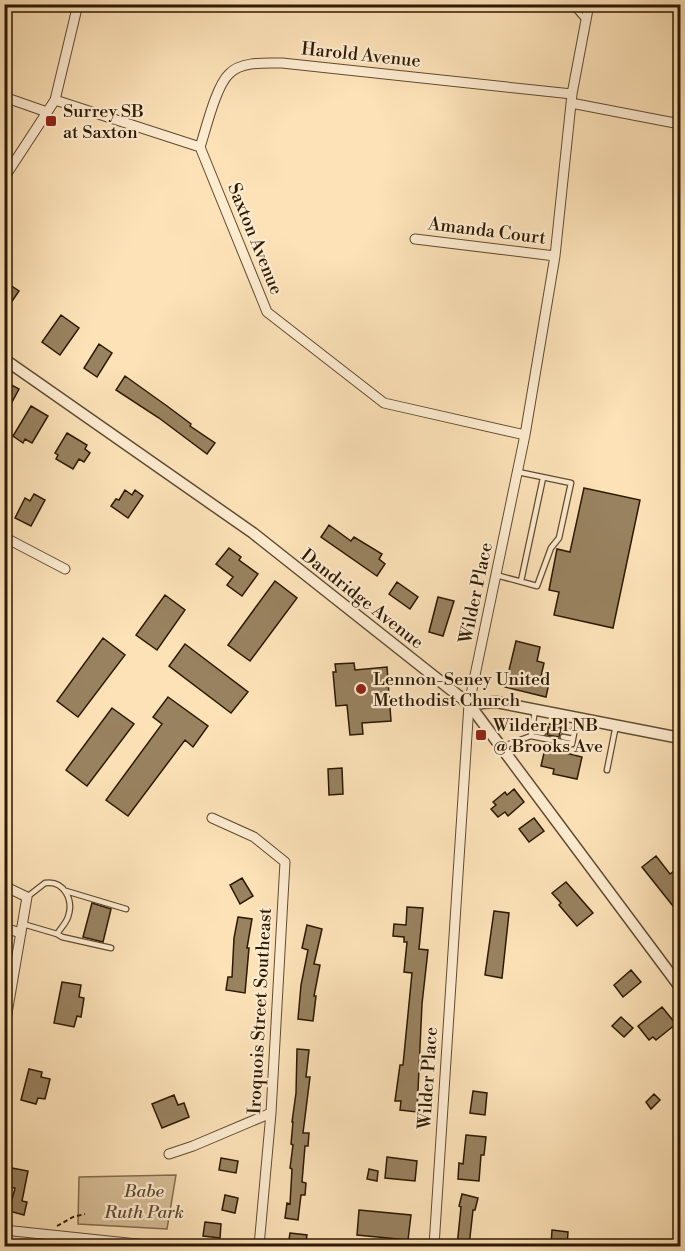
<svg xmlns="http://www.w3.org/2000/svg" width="685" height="1251" font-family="'Libre Bodoni',serif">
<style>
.green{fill:#d9c099;stroke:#826c4d;stroke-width:1.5}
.building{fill:#998260;stroke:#2c1901;stroke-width:1.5}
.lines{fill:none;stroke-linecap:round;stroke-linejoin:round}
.service-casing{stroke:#604b2f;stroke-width:7}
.minor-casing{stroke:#604b2f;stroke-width:11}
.tertiary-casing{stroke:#604b2f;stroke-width:13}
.path{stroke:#2c1901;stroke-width:2;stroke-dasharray:4.5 3;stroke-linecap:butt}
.service{stroke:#feecd1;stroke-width:4.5}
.minor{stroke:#feecd1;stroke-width:9}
.tertiary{stroke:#feecd1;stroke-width:10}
.poi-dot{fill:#8f2418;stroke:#feecd1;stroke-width:2}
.labels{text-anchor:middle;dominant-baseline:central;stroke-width:4.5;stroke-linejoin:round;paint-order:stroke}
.street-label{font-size:18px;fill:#2c1901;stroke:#feecd1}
.poi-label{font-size:18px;fill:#2c1901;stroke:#feecd1;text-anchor:start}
.park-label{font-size:18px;font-style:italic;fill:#604b2f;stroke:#feecd1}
</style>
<rect width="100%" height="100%" fill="#fde2b8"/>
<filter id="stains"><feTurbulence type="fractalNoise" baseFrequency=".00333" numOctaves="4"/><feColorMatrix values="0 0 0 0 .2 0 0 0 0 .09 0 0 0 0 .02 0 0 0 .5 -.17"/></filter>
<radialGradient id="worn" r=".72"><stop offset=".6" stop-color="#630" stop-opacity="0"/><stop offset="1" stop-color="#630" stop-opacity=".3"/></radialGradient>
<path class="green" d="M176,1175L167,1229L78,1224L79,1177Z"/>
<path class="building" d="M4,281L19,291L4,313Z
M61,315L79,328L60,355L42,342Z
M99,344L112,353L97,377L84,368Z
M125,376L167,406L191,424L190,426L215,443L207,454L159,418L116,390Z
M4,381L19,389L4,417Z
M31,406L48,416L32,443L25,439L23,443L13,436Z
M67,433L87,445L85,449L90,453L84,462L79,459L73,469L56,459L58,455L55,453Z
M584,488L640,500L613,628L554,615L559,592L549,590L557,549L570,552Z
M125,490L132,495L135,490L143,496L128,518L111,506L116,499L119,500Z
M34,494L45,500L31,526L15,518L25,498L30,501Z
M329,525L351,541L354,537L382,554L379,559L385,564L377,576L321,537Z
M229,548L241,557L239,560L258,574L242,596L227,585L233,577L216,564Z
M275,581L297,598L250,661L228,645Z
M397,582L418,597L410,609L389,594Z
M165,595L185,610L157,650L136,635Z
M438,597L454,601L443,636L429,632Z
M103,638L125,655L78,717L57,701Z
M516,641L540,647L537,661L544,663L540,681L549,683L546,697L505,687Z
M185,644L248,692L231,713L169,666Z
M354,663L355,670L387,667L391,721L362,723L363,734L350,735L347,705L336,706L333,672H336L335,664Z
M168,697L208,726L193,747L185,740L128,816L106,800L162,724L153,717Z
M112,708L134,724L87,786L66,770Z
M546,723L561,727L559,737L547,735L549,728Z
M546,744L560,746L558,751L582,757L577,779L553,774L554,769L541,766Z
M342,768L343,794L329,795L328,769Z
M514,789L524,802L508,816L505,812L498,817L491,809L496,805L493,802L505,792L507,795Z
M534,818L544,831L529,842L519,829Z
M656,856L670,874L681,866V916L642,867Z
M242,878L253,896L240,904L230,885Z
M566,882L593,913L577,926L559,905L561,903L552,893Z
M92,903L111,909L103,942L83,937Z
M407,907L423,908L419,949L428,950L422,1004L417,1112L400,1110L401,1101H395L400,1065H403L412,973L404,972L407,942H404V937L393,936L394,924L406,925Z
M494,911L509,913L502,978L485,975Z
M238,917L252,919L247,948H249L245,993L226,990L228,977H232L234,938Z
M307,925L322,929L314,964L320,965L314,996H316L313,1021L298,1019L301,985L308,950L302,948Z
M631,970L641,982L623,997L614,985Z
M62,982L81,985L79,997L84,998L81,1017L77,1016L74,1027L54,1023Z
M662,1007L676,1024L656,1040L653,1037L649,1040L638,1026Z
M621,1017L633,1028L624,1037L612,1026Z
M297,1049L309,1050L306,1077H310L303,1133H309L308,1146H305L302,1182L306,1183L305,1195H301L298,1220L285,1218L287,1203L290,1204L292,1169L290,1168L293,1145L291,1144L293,1122H292L296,1093Z
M29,1069L42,1072L41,1077L50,1079L45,1099L38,1098L36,1104L21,1100Z
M473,1091L487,1093L485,1115L470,1113Z
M654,1094L660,1100L651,1109L646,1102Z
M174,1095L178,1105L184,1103L189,1117L162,1128L152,1104Z
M466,1135L486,1137L484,1155H481L479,1181L458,1179L459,1163L463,1164Z
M387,1157L417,1161L415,1181L385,1178Z
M221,1158L238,1161L236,1173L219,1170Z
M12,1168L28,1171L22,1201L27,1202L24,1215L9,1211L15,1188L8,1187Z
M369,1169L378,1171L377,1181L367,1179Z
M462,1194L478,1198L475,1210H473L469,1246H457L461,1207L459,1206Z
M225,1195L238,1198L235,1213L222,1210Z
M359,1210L411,1215L408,1240L357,1235Z
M205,1222L221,1224L220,1238L203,1236Z
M552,1230L568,1232L567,1246H551Z
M290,1233L307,1235L305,1246H288Z"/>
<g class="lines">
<defs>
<path id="service" d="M571,4L585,20
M496,575L537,586L551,548L559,538L571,483L518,472
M521,581L543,478
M532,726L545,728
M531,731L543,733
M564,731L574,733
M531,736L572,744L577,718
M563,737L573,739
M501,747L531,736L535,710
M607,770L616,725
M66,891L126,909
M23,924L57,934C61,928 66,923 68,917C74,900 64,880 45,883L27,897
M57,934L62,937L111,948"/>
<path id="minor" d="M4,97L47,112
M55,100L200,147L267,312L384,403L525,435
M571,103L680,124
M200,147C206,129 216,86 229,74C241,61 266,63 282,63L572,94
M4,178L55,100L78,4
M415,239L555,256
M4,537L65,569
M212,818L254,837L285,862L271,1113L259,1246
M4,886L27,897L4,1031
M4,928L21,933
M169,1154L193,1146L271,1113
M4,1230L156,1246
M434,1246L469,704L525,435L555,256L572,94L589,4"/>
<path id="tertiary" d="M4,359L253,533L469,704L680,987
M469,704L496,702L680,738"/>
</defs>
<use href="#service" class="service-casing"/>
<use href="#minor" class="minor-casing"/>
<use href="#tertiary" class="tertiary-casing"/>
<path class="path" d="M57,1226L73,1217L85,1214"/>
<use href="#service" class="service"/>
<use href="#minor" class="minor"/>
<use href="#tertiary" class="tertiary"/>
</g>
<g class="poi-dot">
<rect x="45" y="115" width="12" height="12" rx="3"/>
<circle cx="361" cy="689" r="6"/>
<rect x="475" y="729" width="12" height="12" rx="3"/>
</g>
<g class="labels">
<g class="street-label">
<text transform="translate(361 55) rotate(6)">Harold Avenue</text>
<text transform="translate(487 231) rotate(7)">Amanda Court</text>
<text transform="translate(255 239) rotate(68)">Saxton Avenue</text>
<text transform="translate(476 593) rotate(-78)">Wilder Place</text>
<text transform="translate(362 599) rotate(38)">Dandridge Avenue</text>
<text transform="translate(260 1011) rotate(-87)">Iroquois Street Southeast</text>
<text transform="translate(428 1078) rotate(-86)">Wilder Place</text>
</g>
<g class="poi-label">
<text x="63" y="111">Surrey SB<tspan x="63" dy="21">at Saxton</tspan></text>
<text x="373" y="679">Lennon-Seney United<tspan x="373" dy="21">Methodist Church</tspan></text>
<text x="493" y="725">Wilder Pl NB<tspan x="493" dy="21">@ Brooks Ave</tspan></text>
</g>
<g class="park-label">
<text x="144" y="1191">Babe<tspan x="144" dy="21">Ruth Park</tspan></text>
</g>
</g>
<rect width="685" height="1251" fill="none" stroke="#fde2b8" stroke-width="24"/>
<rect x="6" y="6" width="673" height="1239" fill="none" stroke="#2c1901" stroke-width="3"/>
<rect x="12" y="12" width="661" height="1227" fill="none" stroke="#2c1901" stroke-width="1.5"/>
<rect width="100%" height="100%" filter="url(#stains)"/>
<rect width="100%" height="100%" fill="url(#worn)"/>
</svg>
